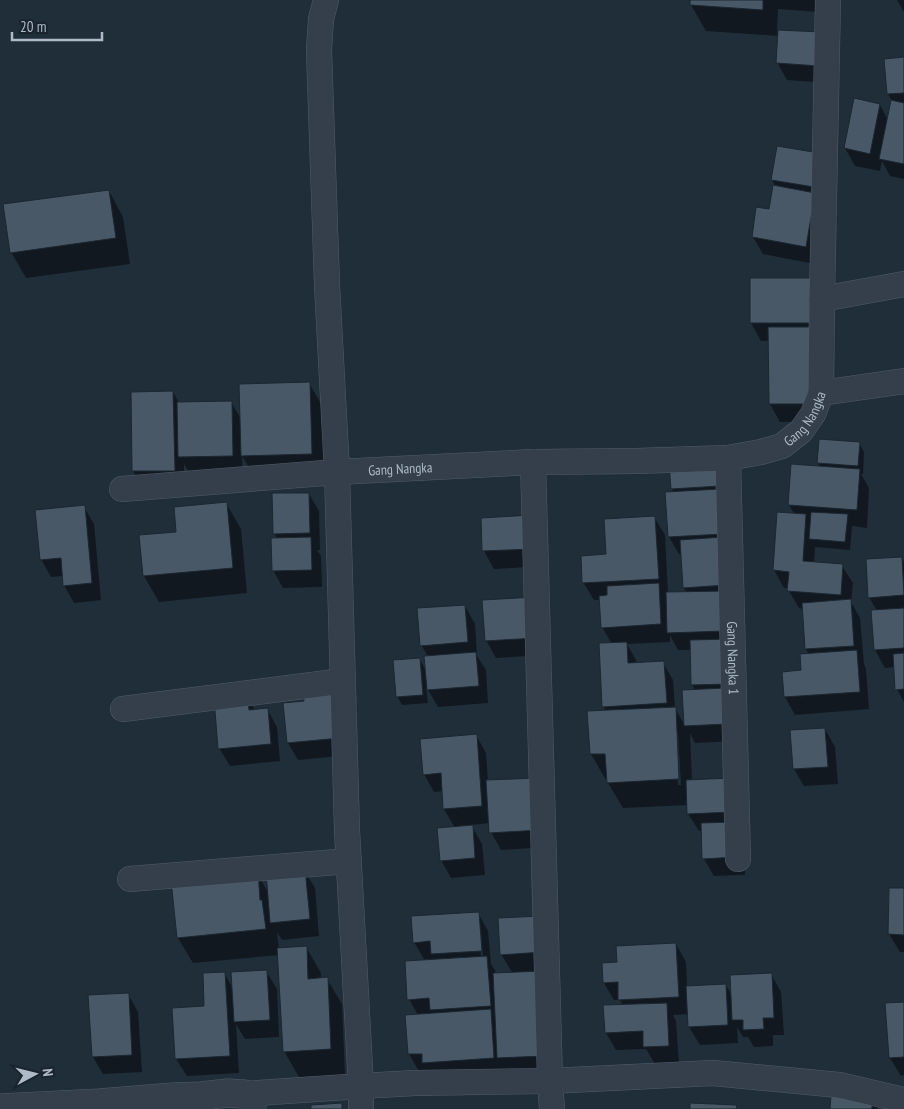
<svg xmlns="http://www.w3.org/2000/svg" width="904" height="1109" font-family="'PT Sans Narrow',sans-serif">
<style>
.shadow{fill:#0007;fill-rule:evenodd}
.building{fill:#485867;stroke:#1b2631}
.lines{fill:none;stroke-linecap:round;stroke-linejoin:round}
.minor-casing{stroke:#515d68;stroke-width:26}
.tertiary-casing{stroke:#515d68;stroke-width:29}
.minor{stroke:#343f4b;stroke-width:25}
.tertiary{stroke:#343f4b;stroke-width:28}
.labels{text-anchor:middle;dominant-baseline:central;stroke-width:5;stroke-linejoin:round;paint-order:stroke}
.street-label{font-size:14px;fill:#aebac7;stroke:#19242f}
</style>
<rect width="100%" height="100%" fill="#202e3a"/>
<path class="shadow" d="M691,0H832L831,13L778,9L777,31L820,34L829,83L787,80L777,62L779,36L706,31L691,5Z
M897,0H904V12Z
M904,59V179L890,176L882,161L880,171L855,166L845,148L880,105L888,120L892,101L888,94Z
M818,154L815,264L763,254L753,237L770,211L776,187L772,180Z
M109,191L123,217L130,264L26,278L11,252Z
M751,279H814L824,346V421L780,422L770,404L769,341H761L751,323Z
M309,383L324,409L326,480L257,481L242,456L243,473L190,474L184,464V488H144L133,471L173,392L179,403L231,402L241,419Z
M859,443L864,452L863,474H861L869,488L867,528L852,526L850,550L815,547L814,563L842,566L853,583L851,602L860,618L864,664L866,669L869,709L795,715L785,697L784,673L803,672L809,654L806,649L803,609L799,608L789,591V588H784L774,570L778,514L795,515L789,505L821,468L818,462Z
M718,461L736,741L695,743L690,733L692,781L730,779L743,840L745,875L714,876L704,859L702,831H699L688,814V805L623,808L608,783V779L606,780L591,754L606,711L603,706L612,644L602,627L600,600H594L583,582L607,555L654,517L665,535L668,593H687L684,588L682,554H679L669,537L674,493L672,489ZM670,635L678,650H692V685L696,691L685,726L675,708L673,680L663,663L636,664V660L627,644L670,642ZM676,733H678L681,785H678Z
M309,494L319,511L320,550H317L321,556L322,587L283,588L273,570L277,539L274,533Z
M226,503L241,529L247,593L159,602L144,576L140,536L177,533Z
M84,507L94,524L101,600L74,603L64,585L63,576L51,577L41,559Z
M530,516L542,566L494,569L484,551L482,519Z
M902,558L904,562V702L897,689L895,667L885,668L875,650L872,611H877L869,597Z
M484,601L546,655L496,658L486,640Z
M465,606L475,624L477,656L486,670L488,703L438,707L426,686L428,703L402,705L397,696L420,660L427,672L428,657L422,646Z
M247,696L255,710L267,709L277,727L280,761L230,766L219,748Z
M306,702L350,755L298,760L288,743Z
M825,729L835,747L838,784L804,786L794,769Z
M476,735L486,753L488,782L550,847L501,850L491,832L490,823L471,825L482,844L485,875L451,878L441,860L455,828L444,809L443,791L434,792L424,774Z
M304,870L315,888L319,936L282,940L277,932L279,949L306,947L321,973V979H327L342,1004L345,1075L299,1077L284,1051L279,955L193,963L178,938L257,873L269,894Z
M891,889L904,890V952H900L889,934Z
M478,913L488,931L491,964L497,974H513L501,954L540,917L555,1073L424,1080L409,1054L418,1015L409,999L425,961L414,942ZM479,930H481L483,957H481Z
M676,944L686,962L687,987L726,985L732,996L771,974L781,992L784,1035H773V1046L754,1047L748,1037H743L737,1027L738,1043L700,1045L689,1027V1014L673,1015L676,1021L679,1063L655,1064L646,1049L616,1050L606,1033L623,1006L620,1000H614L604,983L618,963Z
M266,971L277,989L279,1037L245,1039L236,1024L239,1073L187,1076L176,1059L224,973L233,988Z
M128,994L138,1012L142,1072L103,1074L93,1057Z
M904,1003V1075L901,1076L890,1058L886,1004Z
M872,1098L878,1109H831Z"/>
<path class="building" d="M690,0H763V10L690,5Z
M778,30L821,32L819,66L776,63Z
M904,57V93L887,94L884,59Z
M854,98L880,104L870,154L844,148Z
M891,100L904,103V164L879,159Z
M777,146L819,153L814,187L771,180Z
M773,185L815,193L806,247L752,237L756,207L769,209Z
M109,190L116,238L10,253L3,204Z
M750,278H814L815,323H750Z
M768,327H815V404H769Z
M310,382L312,454L241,456L239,384Z
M173,391L175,471H132L131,392Z
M232,401L233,456L178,457L177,402Z
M819,439L860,442L858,466L817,463Z
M718,460L720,486L671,489L669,463Z
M791,464L860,469L857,510L788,505Z
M720,489L723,534L668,537L665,492Z
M272,493H309L310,533L273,534Z
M227,502L233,568L143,576L139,535L176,532L174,507Z
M85,505L92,583L63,586L61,558L40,560L35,510Z
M777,512L806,514L803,561L843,564L841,595L787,591L789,572L773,570Z
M811,512L848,514L845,542L809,539Z
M531,515L533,549L482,551L481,518Z
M655,516L659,579L582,583L581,556L606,554L604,519Z
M311,537L312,570L272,571L271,538Z
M723,537L726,585L683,588L680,540Z
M902,557L904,595L868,598L866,559Z
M659,583L661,624L601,628L599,596L607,595V586Z
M725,591L726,631L667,633L666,592Z
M535,597L536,638L485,641L482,600Z
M851,599L854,646L805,649L802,603Z
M465,605L468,642L420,646L417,608Z
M904,608V648L874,650L871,610Z
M729,639V684L691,685L690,640Z
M627,642L628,663L664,661L667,703L602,707L599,643Z
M857,650L860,692L784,697L782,672L801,670L800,654Z
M476,652L479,686L427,690L424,656Z
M904,653V689L895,690L893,654Z
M420,658L423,695L396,697L393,660Z
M725,688L727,724L684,726L682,690Z
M335,689L340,738L287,743L283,703L304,701L303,692Z
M247,694L249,710L268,708L271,744L218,749L214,698Z
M676,707L679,779L607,783L605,754H590L587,711Z
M825,728L828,767L793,769L790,730Z
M477,734L482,806L443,809L441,773L423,775L420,739Z
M538,778L541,830L489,833L486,780Z
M731,778L732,812L687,814L686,780Z
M734,822L736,857L702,859L701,823Z
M473,825L475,858L440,861L437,828Z
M305,869L310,919L270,923L266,872Z
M258,871L260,900H262L266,929L177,938L171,880Z
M889,888H904V935L888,934Z
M479,912L482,951L431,954L430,941L413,943L411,916Z
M541,916L543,952L500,955L498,918Z
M676,943L679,997L618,1000V982L603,983L602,963L617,962L616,946Z
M307,946L308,979L328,977L331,1049L283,1052L277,948Z
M487,956L491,1006L430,1010L429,998L407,1000L405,961Z
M267,970L270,1020L234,1022L231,972Z
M541,971L545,1056L497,1058L493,973Z
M225,972L230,1056L175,1059L172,1008L204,1006L203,973Z
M772,973L774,1018H763L764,1029L743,1030V1020H732L730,975Z
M726,984L728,1025L688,1027L686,986Z
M129,993L132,1055L92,1057L88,995Z
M904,1002V1057L889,1058L885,1003Z
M667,1003L669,1046L643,1047V1031L605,1033L603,1005Z
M491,1009L494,1058L422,1063V1054H408L405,1015Z
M831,1095L872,1097V1109H830Z
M342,1103V1109H311V1105Z
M690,1103L737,1105L736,1109H690Z"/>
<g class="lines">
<defs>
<g id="minor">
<path d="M822,299L904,284"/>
<path d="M821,393L904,381"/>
<path id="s1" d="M728,458L738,859"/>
<path d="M533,462L550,1081L552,1109"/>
<path id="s2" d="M122,489L337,472L533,462L636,461L728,458L761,452L782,446L801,431L813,414L821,393L822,299L828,0"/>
<path d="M123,709L343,681"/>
<path d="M130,879L349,861"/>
<path d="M244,1094L361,1086L347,830L337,472L327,285L319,50L321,19L326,0"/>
<path d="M361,1109V1086L415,1083L550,1081L713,1073L839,1085L904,1100"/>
</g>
<path id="tertiary" d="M0,1108L99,1103L173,1097L201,1096L228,1093L244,1094L251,1106L252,1109"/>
</defs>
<use href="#minor" class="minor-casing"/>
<use href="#tertiary" class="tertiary-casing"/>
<use href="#minor" class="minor"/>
<use href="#tertiary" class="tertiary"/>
</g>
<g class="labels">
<g class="street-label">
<text stroke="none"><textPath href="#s2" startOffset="699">Gang Nangka</textPath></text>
<text stroke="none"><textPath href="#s2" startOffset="279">Gang Nangka</textPath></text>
<text stroke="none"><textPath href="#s1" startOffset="200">Gang Nangka 1</textPath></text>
</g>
</g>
<g transform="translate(35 1074) rotate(83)" stroke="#19242f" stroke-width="4" paint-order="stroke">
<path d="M0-4L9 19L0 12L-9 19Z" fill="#aebac7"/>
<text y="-8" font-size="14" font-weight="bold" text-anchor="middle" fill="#aebac7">N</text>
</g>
<path d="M12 32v8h90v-8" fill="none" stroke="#aebac7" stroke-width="2.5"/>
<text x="20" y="32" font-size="15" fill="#aebac7" stroke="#19242f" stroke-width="4" paint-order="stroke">20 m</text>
</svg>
